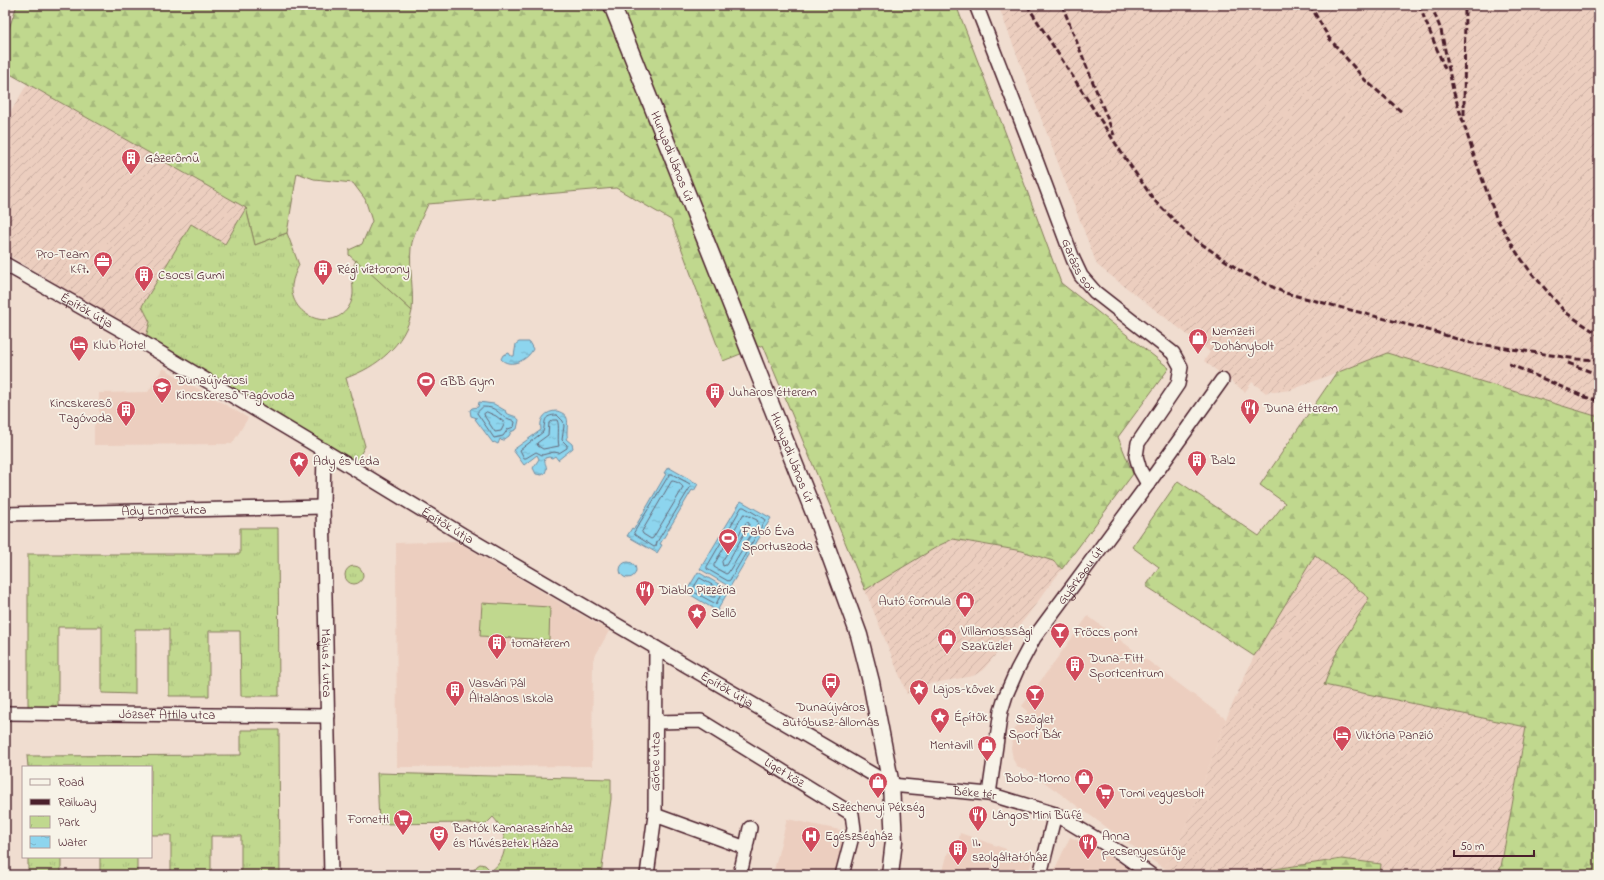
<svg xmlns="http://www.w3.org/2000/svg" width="1604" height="880" font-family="'Indie Flower',sans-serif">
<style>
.built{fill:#eccebf}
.industrial{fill:url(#industrial-furrows)}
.grass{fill:#c0d88e;stroke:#857c5c}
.forest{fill:url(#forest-firs);stroke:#857c5c}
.park{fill:url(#park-tufts);stroke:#857c5c}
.water{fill:url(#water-ripples);stroke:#728ca0}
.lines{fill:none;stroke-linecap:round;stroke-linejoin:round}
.shore{stroke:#656879;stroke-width:1}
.minor-casing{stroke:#4a1f2b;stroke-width:16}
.tertiary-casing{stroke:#4a1f2b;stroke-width:19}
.minor{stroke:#f7f3e8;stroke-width:13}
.tertiary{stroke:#f7f3e8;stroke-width:16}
.rail{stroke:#4a1f2b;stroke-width:3;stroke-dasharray:6 3;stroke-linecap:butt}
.labels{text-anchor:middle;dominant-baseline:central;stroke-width:3.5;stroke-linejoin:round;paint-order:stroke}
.street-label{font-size:13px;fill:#4a1f2b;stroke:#f7f3e8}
.poi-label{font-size:13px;fill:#4a1f2b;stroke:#f7f3e8;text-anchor:start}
</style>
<defs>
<pattern id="industrial-furrows" width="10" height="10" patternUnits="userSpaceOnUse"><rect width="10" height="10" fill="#eccebf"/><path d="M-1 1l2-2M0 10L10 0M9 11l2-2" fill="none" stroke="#ccb0a4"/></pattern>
<pattern id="forest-firs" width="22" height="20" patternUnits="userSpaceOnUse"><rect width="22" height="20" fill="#c0d88e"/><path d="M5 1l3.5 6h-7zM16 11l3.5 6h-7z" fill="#a6b97b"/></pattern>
<pattern id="park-tufts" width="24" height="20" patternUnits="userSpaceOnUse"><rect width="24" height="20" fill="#c0d88e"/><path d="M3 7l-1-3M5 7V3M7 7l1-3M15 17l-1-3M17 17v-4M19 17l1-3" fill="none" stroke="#a6b97b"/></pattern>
<pattern id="water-ripples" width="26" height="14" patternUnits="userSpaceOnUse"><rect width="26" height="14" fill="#8dd5ee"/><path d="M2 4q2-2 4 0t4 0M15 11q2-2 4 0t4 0" fill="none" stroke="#7bb6cc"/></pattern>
</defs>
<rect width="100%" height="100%" fill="#f0ddd0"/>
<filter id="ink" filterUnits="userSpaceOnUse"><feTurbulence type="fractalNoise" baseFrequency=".025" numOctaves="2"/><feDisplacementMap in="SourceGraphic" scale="8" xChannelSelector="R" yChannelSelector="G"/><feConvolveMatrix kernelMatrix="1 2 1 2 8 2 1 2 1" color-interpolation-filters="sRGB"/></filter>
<g filter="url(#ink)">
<path class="built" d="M163,368L248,418L232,444L94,445V425H95L96,416H99V393L148,392Z
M456,541L609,631L593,660L592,766L397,767L396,543Z
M1088,616L1226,719L1200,792L1174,855L1164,868H1163L1026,769H1021L1016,765L1013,759L1011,748L1014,730L1028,711L1022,706Z
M787,819L850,832L839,875L773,874Z
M960,833L1006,849V854L1032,860L1028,875H942L948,852L956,854Z
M1070,837L1104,852L1137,875H1052Z"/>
<path class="industrial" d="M998,5H1599V417L1387,353L1291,390L1274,392L1271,390L1266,393L1252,382L1245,392L1204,361L1210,352L1097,265Z
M27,84L246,208L226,244L191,224L150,322L146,337L5,253V122Z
M953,539L1022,551L1053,561L1062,569L1027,616L983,670L973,676L923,685L907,694L865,590L940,545Z
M1315,555L1369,598L1334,687L1526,727L1501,867L1497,875H1380L1381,864L1313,875H1174L1164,868L1174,855L1200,792L1226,719L1254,656Z"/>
<path class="grass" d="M482,603L550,607L549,640L480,636Z"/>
<path class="forest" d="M17,5H956L1009,142L1061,283L1169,368L1118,437L1133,474L1062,569L1053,561L1022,551L953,539L940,545L865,590L763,345L723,361L671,220L616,188L428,204C422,218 413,233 411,248C409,269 414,290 412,311L349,255V250L362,244L372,221L365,199L353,183L314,179L297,173L287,233L255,245L246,208L5,71V45L7,34Z
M1387,353L1599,417V875H1497L1501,867L1526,727L1324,685L1335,656L1369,598L1315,555L1254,656L1146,586L1159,567L1132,547L1178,481L1259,536L1285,503L1260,485L1336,373Z
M1342,859L1381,864L1380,875H1296L1267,870Z"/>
<path class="park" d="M246,208L255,245L287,233L299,265C296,271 293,278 292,285C289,315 330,333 348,308C357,295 351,285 352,272C352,268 355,264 356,260L412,311C405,345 377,367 346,378L365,446L355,464L146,337L150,322L142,306L191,224L225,244Z
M240,528H278L279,696H241L240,631H209V696H169V629H135V694L102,693V627H58V707H28V554H240Z
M345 575a9 9 0 1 1 18 0a9 9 0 1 1-18 0Z
M241,730H279L280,875H241V836H211V875H171V835H151V767H28L27,756L241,755Z
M377,773L611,779V799L601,875H477L474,870L477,866L480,864L485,865L491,871C510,857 508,833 493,817L485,825L468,823L379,824Z
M28,857H61V875H28Z
M100,857H137V875H100Z"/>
<path class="water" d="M519,342H529L533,349C528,360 510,369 501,359L503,355L509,353L511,356H514L516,344Z
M479,402L494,404L506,411L505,412C510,416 516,415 519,420L517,429L511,432L509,436L502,441L500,439L498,444L494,442L493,443L475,419L477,418L471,416L470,410L472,408L478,407Z
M557,411C571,415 567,422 567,433C567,439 569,433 566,439L572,444L573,448L558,460L555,456L552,458L549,457L545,458C543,464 549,465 545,473L542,475L536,474L533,468L539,459L537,455L524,465L513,450L541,430C539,418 546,411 557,411Z
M668,467L698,484L694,491L692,490L660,544L662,545L657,553L627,536L632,528L634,529L666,474L664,473Z
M741,501L771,518L730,587L700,569Z
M620 570a8 8 0 1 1 16 0a8 8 0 1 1-16 0Z
M698,572L729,590L717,611L686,592Z"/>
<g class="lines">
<path class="shore" d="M483,407C498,407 496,413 507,418C510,420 512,419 515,422L514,427L508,429L503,436L494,438L477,413Z
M487,412L496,416L505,423L501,431L495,432L485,417L484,414Z
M557,415L563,421L564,426L562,440L567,445V448L559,453L554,452L542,455L536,452L526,458H524L520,450L543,432C546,422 542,415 557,415Z
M553,420H557C560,425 557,439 559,446L543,449L538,446L537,443L548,435L549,423Z
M670,474H672L690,484L691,486L657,542L656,546L654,547L635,535L634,533Z
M672,481C676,481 683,485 683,488L653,538L651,539L643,534L642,532Z
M742,507H744L764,519L765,521L730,580L728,581L707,569V567Z
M744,514L757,520L758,523L728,573L726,574L714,567V565Z
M747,522L749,523V525L726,565L723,566L722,562Z
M700,578L723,591L716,604L692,591Z
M701,585L715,593V597H712L699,590V588Z"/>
<defs>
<g id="minor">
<path id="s1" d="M976,5L1027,136L1073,259L1081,276L1095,292L1173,353L1181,367L1178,384L1138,443L1136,456L1140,470L1148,484"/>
<path id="s2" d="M5,264L132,336L310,442L468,538L891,785L989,794L1055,814L1122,854L1151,875"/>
<path id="s3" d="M324,450L323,505L331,875"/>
<path id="s4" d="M5,514L323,507"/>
<path id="s5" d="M5,713L328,716"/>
<path id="s6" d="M656,722L701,721L852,814L854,829L842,875"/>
<path id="s7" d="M989,794L1001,711L1006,695L1017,670L1034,638L1148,484L1222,380"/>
<path d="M655,815L746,848"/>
<path id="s8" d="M647,875L655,815L656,648"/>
<path d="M740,875L750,828"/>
<path d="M1040,875L1055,814"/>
</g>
<g id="tertiary">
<path id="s9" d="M612,5L818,523L859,635L871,682L891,785L894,841L890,875"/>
</g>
</defs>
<use href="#minor" class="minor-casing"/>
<use href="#tertiary" class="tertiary-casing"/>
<use href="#minor" class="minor"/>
<use href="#tertiary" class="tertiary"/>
<path class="rail" d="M1027,5L1121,152L1154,200L1190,236L1242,272L1285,293L1432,331L1466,342L1577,359L1599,360
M1062,5L1114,135
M1310,5L1329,38L1365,80L1403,113
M1419,5L1445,69
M1431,5L1441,30L1453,90L1474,156L1496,217L1517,253L1530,271L1565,312L1599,335
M1464,115L1465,5
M1568,363L1599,375
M1509,364L1585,397L1599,401"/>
</g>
</g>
<defs>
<symbol id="building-pin" viewBox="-11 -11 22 30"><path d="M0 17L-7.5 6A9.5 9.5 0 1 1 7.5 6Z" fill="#d1495b" stroke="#f7f3e8"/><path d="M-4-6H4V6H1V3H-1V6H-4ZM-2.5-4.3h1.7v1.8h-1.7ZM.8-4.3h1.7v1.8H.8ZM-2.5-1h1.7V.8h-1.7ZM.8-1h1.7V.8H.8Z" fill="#fff"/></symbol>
<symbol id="office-pin" viewBox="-11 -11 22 30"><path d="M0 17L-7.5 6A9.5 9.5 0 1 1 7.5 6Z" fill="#d1495b" stroke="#f7f3e8"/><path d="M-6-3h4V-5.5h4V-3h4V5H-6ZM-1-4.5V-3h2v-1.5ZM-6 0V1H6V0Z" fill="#fff"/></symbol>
<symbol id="shop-pin" viewBox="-11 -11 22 30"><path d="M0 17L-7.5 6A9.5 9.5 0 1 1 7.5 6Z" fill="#d1495b" stroke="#f7f3e8"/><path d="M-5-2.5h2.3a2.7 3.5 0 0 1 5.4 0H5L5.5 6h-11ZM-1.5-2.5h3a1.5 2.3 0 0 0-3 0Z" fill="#fff"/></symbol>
<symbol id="hotel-pin" viewBox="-11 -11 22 30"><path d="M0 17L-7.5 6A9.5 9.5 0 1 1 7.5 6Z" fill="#d1495b" stroke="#f7f3e8"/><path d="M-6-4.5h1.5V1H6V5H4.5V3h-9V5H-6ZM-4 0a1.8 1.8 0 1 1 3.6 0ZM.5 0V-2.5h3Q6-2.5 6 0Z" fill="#fff"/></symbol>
<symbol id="stadium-pin" viewBox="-11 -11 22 30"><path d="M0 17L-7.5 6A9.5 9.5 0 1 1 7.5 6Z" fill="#d1495b" stroke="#f7f3e8"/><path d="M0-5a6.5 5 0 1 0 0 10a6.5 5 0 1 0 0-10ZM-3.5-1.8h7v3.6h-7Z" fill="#fff"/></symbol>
<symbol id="school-pin" viewBox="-11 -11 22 30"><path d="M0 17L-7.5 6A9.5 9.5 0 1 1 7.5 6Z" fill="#d1495b" stroke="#f7f3e8"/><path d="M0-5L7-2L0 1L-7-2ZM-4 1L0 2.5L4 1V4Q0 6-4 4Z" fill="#fff"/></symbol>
<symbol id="restaurant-pin" viewBox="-11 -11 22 30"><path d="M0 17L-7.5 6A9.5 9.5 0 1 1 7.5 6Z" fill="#d1495b" stroke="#f7f3e8"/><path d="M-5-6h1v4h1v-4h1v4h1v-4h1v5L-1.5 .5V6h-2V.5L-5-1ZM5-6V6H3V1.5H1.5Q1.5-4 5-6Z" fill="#fff"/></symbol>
<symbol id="sight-pin" viewBox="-11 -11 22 30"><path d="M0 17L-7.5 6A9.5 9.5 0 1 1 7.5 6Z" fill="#d1495b" stroke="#f7f3e8"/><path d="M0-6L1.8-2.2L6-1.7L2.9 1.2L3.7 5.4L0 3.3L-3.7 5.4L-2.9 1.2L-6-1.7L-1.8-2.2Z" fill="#fff"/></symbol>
<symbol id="bar-pin" viewBox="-11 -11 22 30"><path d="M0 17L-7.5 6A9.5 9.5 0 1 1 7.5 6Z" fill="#d1495b" stroke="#f7f3e8"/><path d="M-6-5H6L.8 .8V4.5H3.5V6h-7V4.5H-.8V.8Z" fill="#fff"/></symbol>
<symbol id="bus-pin" viewBox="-11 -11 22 30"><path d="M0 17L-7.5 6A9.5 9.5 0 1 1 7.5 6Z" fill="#d1495b" stroke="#f7f3e8"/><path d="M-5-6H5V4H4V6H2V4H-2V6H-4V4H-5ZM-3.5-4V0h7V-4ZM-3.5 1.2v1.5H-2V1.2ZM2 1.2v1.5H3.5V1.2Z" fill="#fff"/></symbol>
<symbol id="supermarket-pin" viewBox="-11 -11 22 30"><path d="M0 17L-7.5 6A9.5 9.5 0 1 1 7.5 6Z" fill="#d1495b" stroke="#f7f3e8"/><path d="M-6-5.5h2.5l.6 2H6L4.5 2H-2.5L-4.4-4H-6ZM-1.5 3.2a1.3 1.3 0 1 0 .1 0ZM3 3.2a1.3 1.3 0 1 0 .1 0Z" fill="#fff"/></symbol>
<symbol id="theatre-pin" viewBox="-11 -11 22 30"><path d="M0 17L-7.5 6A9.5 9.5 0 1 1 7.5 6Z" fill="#d1495b" stroke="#f7f3e8"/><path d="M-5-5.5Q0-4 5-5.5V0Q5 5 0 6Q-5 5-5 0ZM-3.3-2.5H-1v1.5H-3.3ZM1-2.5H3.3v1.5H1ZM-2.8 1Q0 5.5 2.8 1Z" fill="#fff"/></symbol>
<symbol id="hospital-pin" viewBox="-11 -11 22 30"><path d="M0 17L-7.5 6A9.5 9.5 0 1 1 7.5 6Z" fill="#d1495b" stroke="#f7f3e8"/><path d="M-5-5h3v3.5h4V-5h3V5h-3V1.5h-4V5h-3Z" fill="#fff"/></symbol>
</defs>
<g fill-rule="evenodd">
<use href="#building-pin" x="120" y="147" width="22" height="30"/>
<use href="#office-pin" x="92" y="250" width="22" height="30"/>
<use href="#building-pin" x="312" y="258" width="22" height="30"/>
<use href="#building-pin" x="133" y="264" width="22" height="30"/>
<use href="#shop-pin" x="1187" y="327" width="22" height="30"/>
<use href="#hotel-pin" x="68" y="334" width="22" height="30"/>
<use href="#stadium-pin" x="415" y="370" width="22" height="30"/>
<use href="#school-pin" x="151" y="376" width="22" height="30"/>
<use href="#building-pin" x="704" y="381" width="22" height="30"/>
<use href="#restaurant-pin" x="1239" y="397" width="22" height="30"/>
<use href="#building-pin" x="115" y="399" width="22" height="30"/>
<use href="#building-pin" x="1186" y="449" width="22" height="30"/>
<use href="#sight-pin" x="288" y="450" width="22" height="30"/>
<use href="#stadium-pin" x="717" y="527" width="22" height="30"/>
<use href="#restaurant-pin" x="634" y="579" width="22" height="30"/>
<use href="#shop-pin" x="954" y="590" width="22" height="30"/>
<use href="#sight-pin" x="686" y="602" width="22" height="30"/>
<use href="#bar-pin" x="1049" y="621" width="22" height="30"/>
<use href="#shop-pin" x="936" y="627" width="22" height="30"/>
<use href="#building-pin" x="486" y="632" width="22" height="30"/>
<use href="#building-pin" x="1064" y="654" width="22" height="30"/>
<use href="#bus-pin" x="820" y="671" width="22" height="30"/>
<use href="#sight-pin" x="908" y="678" width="22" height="30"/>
<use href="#building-pin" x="444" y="679" width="22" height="30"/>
<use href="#bar-pin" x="1024" y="683" width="22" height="30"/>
<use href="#sight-pin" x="929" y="706" width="22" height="30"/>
<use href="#hotel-pin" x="1331" y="724" width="22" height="30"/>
<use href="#shop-pin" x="976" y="734" width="22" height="30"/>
<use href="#shop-pin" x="1073" y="767" width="22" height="30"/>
<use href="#shop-pin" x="867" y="771" width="22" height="30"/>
<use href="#supermarket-pin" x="1094" y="782" width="22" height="30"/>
<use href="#restaurant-pin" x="967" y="804" width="22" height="30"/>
<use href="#supermarket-pin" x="392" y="808" width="22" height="30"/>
<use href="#theatre-pin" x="428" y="824" width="22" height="30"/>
<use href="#hospital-pin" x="800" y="825" width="22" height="30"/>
<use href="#restaurant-pin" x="1077" y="832" width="22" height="30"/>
<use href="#building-pin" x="947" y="838" width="22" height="30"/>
</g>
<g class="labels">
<g class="street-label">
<text stroke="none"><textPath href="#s9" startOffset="163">Hunyadi János út</textPath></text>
<text stroke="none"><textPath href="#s1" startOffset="280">Garázs sor</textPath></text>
<text stroke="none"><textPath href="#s2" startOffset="94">Építők útja</textPath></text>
<text stroke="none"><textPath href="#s9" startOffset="487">Hunyadi János út</textPath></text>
<text stroke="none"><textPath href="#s4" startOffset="159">Ady Endre utca</textPath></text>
<text stroke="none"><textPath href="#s2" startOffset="514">Építők útja</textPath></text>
<text stroke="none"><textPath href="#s7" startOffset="242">Gyárkapu út</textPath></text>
<text stroke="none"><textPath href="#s3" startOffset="213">Május 1. utca</textPath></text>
<text stroke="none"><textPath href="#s2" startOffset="838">Építők útja</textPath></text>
<text stroke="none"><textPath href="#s5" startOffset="162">József Attila utca</textPath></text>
<text stroke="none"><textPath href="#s8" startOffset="114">Görbe utca</textPath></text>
<text stroke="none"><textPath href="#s6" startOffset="143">Liget köz</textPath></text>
<text stroke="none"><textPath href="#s2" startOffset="1112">Béke tér</textPath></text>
</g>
<g class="poi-label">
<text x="145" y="158">Gázerőmű</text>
<text x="89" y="254" text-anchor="end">Pro-Team<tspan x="89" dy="15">Kft.</tspan></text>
<text x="337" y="269">Régi víztorony</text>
<text x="158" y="275">Csocsi Gumi</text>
<text x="1212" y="331">Nemzeti<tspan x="1212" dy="15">Dohánybolt</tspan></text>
<text x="93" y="345">Klub Hotel</text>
<text x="176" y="380">Dunaújvárosi<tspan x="176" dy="15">Kincskereső Tagóvoda</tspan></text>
<text x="440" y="381">GBB Gym</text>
<text x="729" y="392">Juharos étterem</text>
<text x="112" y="403" text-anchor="end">Kincskereső<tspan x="112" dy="15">Tagóvoda</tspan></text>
<text x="1264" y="408">Duna étterem</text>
<text x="1211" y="460">Bal2</text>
<text x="313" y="461">Ady és Léda</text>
<text x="742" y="531">Fabó Éva<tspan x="742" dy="15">Sportuszoda</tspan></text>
<text x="659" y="590">Diablo Pizzéria</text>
<text x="951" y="601" text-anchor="end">Autó formula</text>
<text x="711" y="613">Sellő</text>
<text x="961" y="631">Villamosssági<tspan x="961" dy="15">Szaküzlet</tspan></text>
<text x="1074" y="632">Fröccs pont</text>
<text x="511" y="643">tornaterem</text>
<text x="1089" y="658">Duna-Fitt<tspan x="1089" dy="15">Sportcentrum</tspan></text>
<text x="469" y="683">Vasvári Pál<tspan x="469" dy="15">Általános Iskola</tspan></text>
<text x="933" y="689">Lajos-kővek</text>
<text x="831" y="707" text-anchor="middle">Dunaújváros<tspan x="831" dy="15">autóbusz-állomás</tspan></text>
<text x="954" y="717">Építők</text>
<text x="1035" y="719" text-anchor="middle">Szöglet<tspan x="1035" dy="15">Sport Bár</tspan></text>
<text x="1356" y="735">Viktória Panzió</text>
<text x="973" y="745" text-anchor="end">Mentavill</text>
<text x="1070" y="778" text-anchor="end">Bobo-Momo</text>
<text x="1119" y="793">Tomi vegyesbolt</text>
<text x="878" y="807" text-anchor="middle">Széchenyi Pékség</text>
<text x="992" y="815">Lángos Mini Büfé</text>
<text x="389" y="819" text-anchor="end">Fornetti</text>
<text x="453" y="828">Bartók Kamaraszínház<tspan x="453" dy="15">és Művészetek Háza</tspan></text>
<text x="825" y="836">Egészségház</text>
<text x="1102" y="836">Anna<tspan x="1102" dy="15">pecsenyesütője</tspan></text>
<text x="972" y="842">II.<tspan x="972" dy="15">szolgáltatóház</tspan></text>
</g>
</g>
<rect width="1604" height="880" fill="none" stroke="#f7f3e8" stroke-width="20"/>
<rect x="10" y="10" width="1584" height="860" fill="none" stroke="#4a1f2b" stroke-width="1.5" filter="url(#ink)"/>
<rect x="22" y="766" width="130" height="92" fill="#f7f3e8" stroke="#b29e9c"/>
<rect x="30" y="779" width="20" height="6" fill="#f7f3e8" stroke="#b29e9c"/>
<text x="58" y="786" font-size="12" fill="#4a1f2b">Road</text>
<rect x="30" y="799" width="20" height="6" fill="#4a1f2b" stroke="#b29e9c"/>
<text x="58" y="806" font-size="12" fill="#4a1f2b">Railway</text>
<rect x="30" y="816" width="20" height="12" fill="url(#park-tufts)" stroke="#b29e9c"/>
<text x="58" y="826" font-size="12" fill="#4a1f2b">Park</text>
<rect x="30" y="836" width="20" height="12" fill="url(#water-ripples)" stroke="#b29e9c"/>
<text x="58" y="846" font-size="12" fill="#4a1f2b">Water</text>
<path d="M1454 850v6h80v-6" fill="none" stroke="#4a1f2b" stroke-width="2"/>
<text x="1460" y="850" font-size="12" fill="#4a1f2b" stroke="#f7f3e8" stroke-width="3" paint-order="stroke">50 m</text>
</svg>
